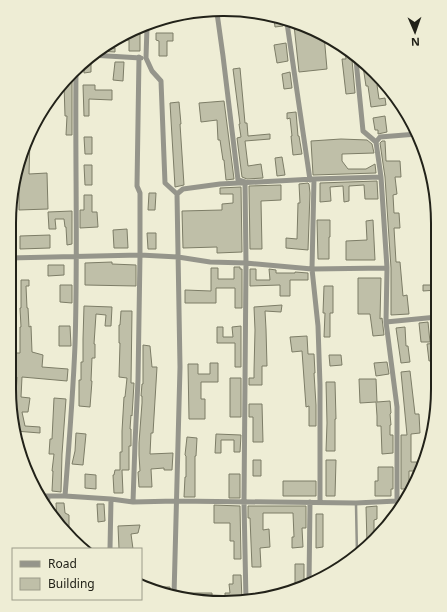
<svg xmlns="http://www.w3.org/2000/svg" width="447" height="612" font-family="'Noto Sans',sans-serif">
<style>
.building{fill:#bfbfa8;stroke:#7d7d67}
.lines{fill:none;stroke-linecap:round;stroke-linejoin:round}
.service{stroke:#95958b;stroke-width:2.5}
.minor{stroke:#95958b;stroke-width:5}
.rim{fill:none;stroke:#222219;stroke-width:2}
</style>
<rect width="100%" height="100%" fill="#eeedd5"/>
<path class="building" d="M274,19L283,22V26L275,27Z
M294,25L324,35L327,69L299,72Z
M140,30V51H129V40H120Z
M156,33H173V41H167V56H159V41L156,40Z
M286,43L288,61L277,63L274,45Z
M104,48H115V52L97,51Z
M345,50L353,57L352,60L355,93L346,94L342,59H346Z
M88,58L91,59V72L84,73V63Z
M115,62H124L123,81L113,80Z
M363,66L378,79L379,85H377L379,99L385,98L386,105L371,107L368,86H366Z
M240,68L245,123H247L248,136L270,134V139L245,141L248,166L261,164L263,178L247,179L242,177L237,138L241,137L239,124H240L233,69Z
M290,72L292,88L284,89L282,74Z
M67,80L72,81V135H66L67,116H65L64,84Z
M83,85H95V90H112V100L89,99V116H84Z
M224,101L234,179L226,180L224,160H223L220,140H218L217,120L201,122L199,103Z
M179,102L181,124H180L184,185L175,187L170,103Z
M296,112L298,136H299L302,154L293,155L291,136H292L290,118L287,119V113Z
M385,116L387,132L378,134V130H375L373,118Z
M84,137H92V154H85Z
M30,138L29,174L47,173L48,209L19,210V163Z
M341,139L367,140L372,144L374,153L342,154V161L348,169H366L375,164L376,173L313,175L311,141Z
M382,141H385L386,161H400L401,177H395L397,194L393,195L394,213H399L400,228H394L396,262H400L403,296L407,295L409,314L391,315V268L385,177L380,143Z
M282,157L285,175L277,176L275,158Z
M84,165H92V185H85Z
M377,181L378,199H365L364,185L349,186V201L344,202L343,186L330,187L331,201L320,202V183Z
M308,183L309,184L310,193L308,250L286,248V238L297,239L298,203H300L299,184Z
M281,185V200L261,201L262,249H250L249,186Z
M241,187L242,252L217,253V247L183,248L182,211L222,210V204L233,203V194H220V188Z
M149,193H156L155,210H148Z
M84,195H92V212H97L98,227L80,228V210H84Z
M72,211V244L67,245L66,227H65L64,219H55L56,229H49L48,212Z
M317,220H330V237H329V259H318Z
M373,220L375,260H346V241L367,240L366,221Z
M127,229L128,248H114L113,230Z
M147,233H156V249H148Z
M50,235V248L20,249V236Z
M112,262V264L136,265V286L85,285V263Z
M48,265H64V275L48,276Z
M234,267H240V269H242V308H235V288H216V303H185V290L211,291V268H218V279H234Z
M250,269H256V280H270L269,269L276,270V273H295V272L308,273V280H290V296H280V285L250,286Z
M358,278H381L380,319L382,318L384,335L373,336L370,314H358Z
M21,280H29V286H26L27,308H28L29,327L31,326L32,352L43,355L42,367L68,369L67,381L22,377L21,397L30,398L28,412H22L25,426L40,427V433L15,431L13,419V413H15L17,377H14L16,353H20V327H21L20,308H21Z
M60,285H72V303L60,302Z
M423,285H437V290L423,291Z
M324,286H333V313H330V337H324L325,313H323Z
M282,305L281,312L265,311L266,329L267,366H262V385H249V378H254V371L255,330L254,307Z
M84,306L112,307L111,326H105L106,315L96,314L94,344H95V358H92L91,381H92L90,407L79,406V380H81V362H83V339Z
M121,311H132L131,383H134L132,416L131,415L130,429H131V446H129V470H122L123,493H114L113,475H114L115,470H120V452H122V431L124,397H125L127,378L119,377L120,343H119V325H120Z
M428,322L430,342H421L419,323Z
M59,326H70L71,346H59Z
M241,326V367H235V343H217V327H223V337H233L232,327Z
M405,327L406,346H408L410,362L401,363L396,328Z
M307,336L308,354H314L315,373H314L316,405V426H309V406L306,407L302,351L292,352L290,337Z
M437,343V360L429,361L427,344Z
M143,345L150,346L152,367H157L153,433H151L150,454L173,453L172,470H164V468L151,469L152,487H139L138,472L140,471L139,455V443L142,403V396H141L142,384H143Z
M329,355H341L342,365L330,366Z
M387,362L389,374L376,376L374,363Z
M210,363H218V382H201V399H205V419H189L188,364H198V374H210Z
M410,371L415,414H419L420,433L411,434V462H417V471H409V489H401V435H407L401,372Z
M230,378H241V417H230Z
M359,379H376L377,402L390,401L391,413L390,414L391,425H390V435H393V453L382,454L381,426H377V416L376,402L360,403Z
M326,382H335L336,419H335V451H326L327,423Z
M54,398L66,399L62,454L61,492L52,491L53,471H52L54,454H49L50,439H52Z
M249,404H262L263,442H253V417H249Z
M76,433L86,434L83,465L72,464L75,451Z
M216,434L241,435L240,452H234V440H221V453H215Z
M187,437L197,438L196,456H195V497H184L185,477H186V456L185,455Z
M253,460H261V476H253Z
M326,460H336L335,496H326Z
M378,467H393V489H391V496H375V481H378Z
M85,474L96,475V489L85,488Z
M229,474H240V498H229Z
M283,481H316V496H283Z
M56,503H64L65,513L69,515V528L64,529L57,521Z
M97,504H104L105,521L98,522Z
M214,505L240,506L241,559H234V541H230V523H214Z
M248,506H306V528H302L303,547L292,548V537H294L293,513H263V530L269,529L270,547L260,548L261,567H252L250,518H248Z
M377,506V519L374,520V536L367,544L366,507Z
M316,514H323V547L316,548Z
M140,525L138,533L131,534L133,549H119L118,526Z
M295,564H304V587L290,591V586H295Z
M233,575H241L242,601L225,600V593H230L229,584H233Z
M150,587H170V595L149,588Z
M183,593H212V600L184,599Z"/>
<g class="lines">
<path class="service" d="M356,504L357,555"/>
<path class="minor" d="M217,13L223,56L238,180L245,182L246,263L244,502L246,601
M287,23L310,180
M147,27L146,58L152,71L161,81L165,183L177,194L180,367L174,596
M91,55L141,58
M356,60L363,131L376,142
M314,179L312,269L318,326L320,385V502
M177,194L183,189L220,184L314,179L381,177
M9,258L140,255L178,257L210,262L246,263L312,269L387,268
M386,322L437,317
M9,377L12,316L11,202
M40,496H65L111,499L133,502L176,501L356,503L397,501V407L386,322L387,268L381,177L376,142L380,137L417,134
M65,496C69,445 73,395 75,345C78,254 75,163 76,72
M133,502L135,443L138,380L140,255V193L137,186L139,57
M47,510L48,496
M110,549L111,499
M309,584L310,502"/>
</g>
<path d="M0 0H447V612H0ZM223 16H224A207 207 0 0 1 431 223V389A207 207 0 0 1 224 596H223A207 207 0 0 1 16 389V223A207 207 0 0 1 223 16Z" fill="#eeedd5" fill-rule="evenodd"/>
<path class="rim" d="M223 16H224A207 207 0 0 1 431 223V389A207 207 0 0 1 224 596H223A207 207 0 0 1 16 389V223A207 207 0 0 1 223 16Z"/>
<rect x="12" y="548" width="130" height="52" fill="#eeedd5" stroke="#9c9c8a"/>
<rect x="20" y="561" width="20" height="6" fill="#95958b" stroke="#9c9c8a"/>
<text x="48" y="568" font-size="12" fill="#222219">Road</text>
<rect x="20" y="578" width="20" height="12" fill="#bfbfa8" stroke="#9c9c8a"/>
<text x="48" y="588" font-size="12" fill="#222219">Building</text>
<g transform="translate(415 32) rotate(178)" stroke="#eeedd5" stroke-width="3" paint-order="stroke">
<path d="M0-3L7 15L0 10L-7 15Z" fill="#222219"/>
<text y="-6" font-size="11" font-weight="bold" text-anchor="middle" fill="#222219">N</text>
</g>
</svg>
